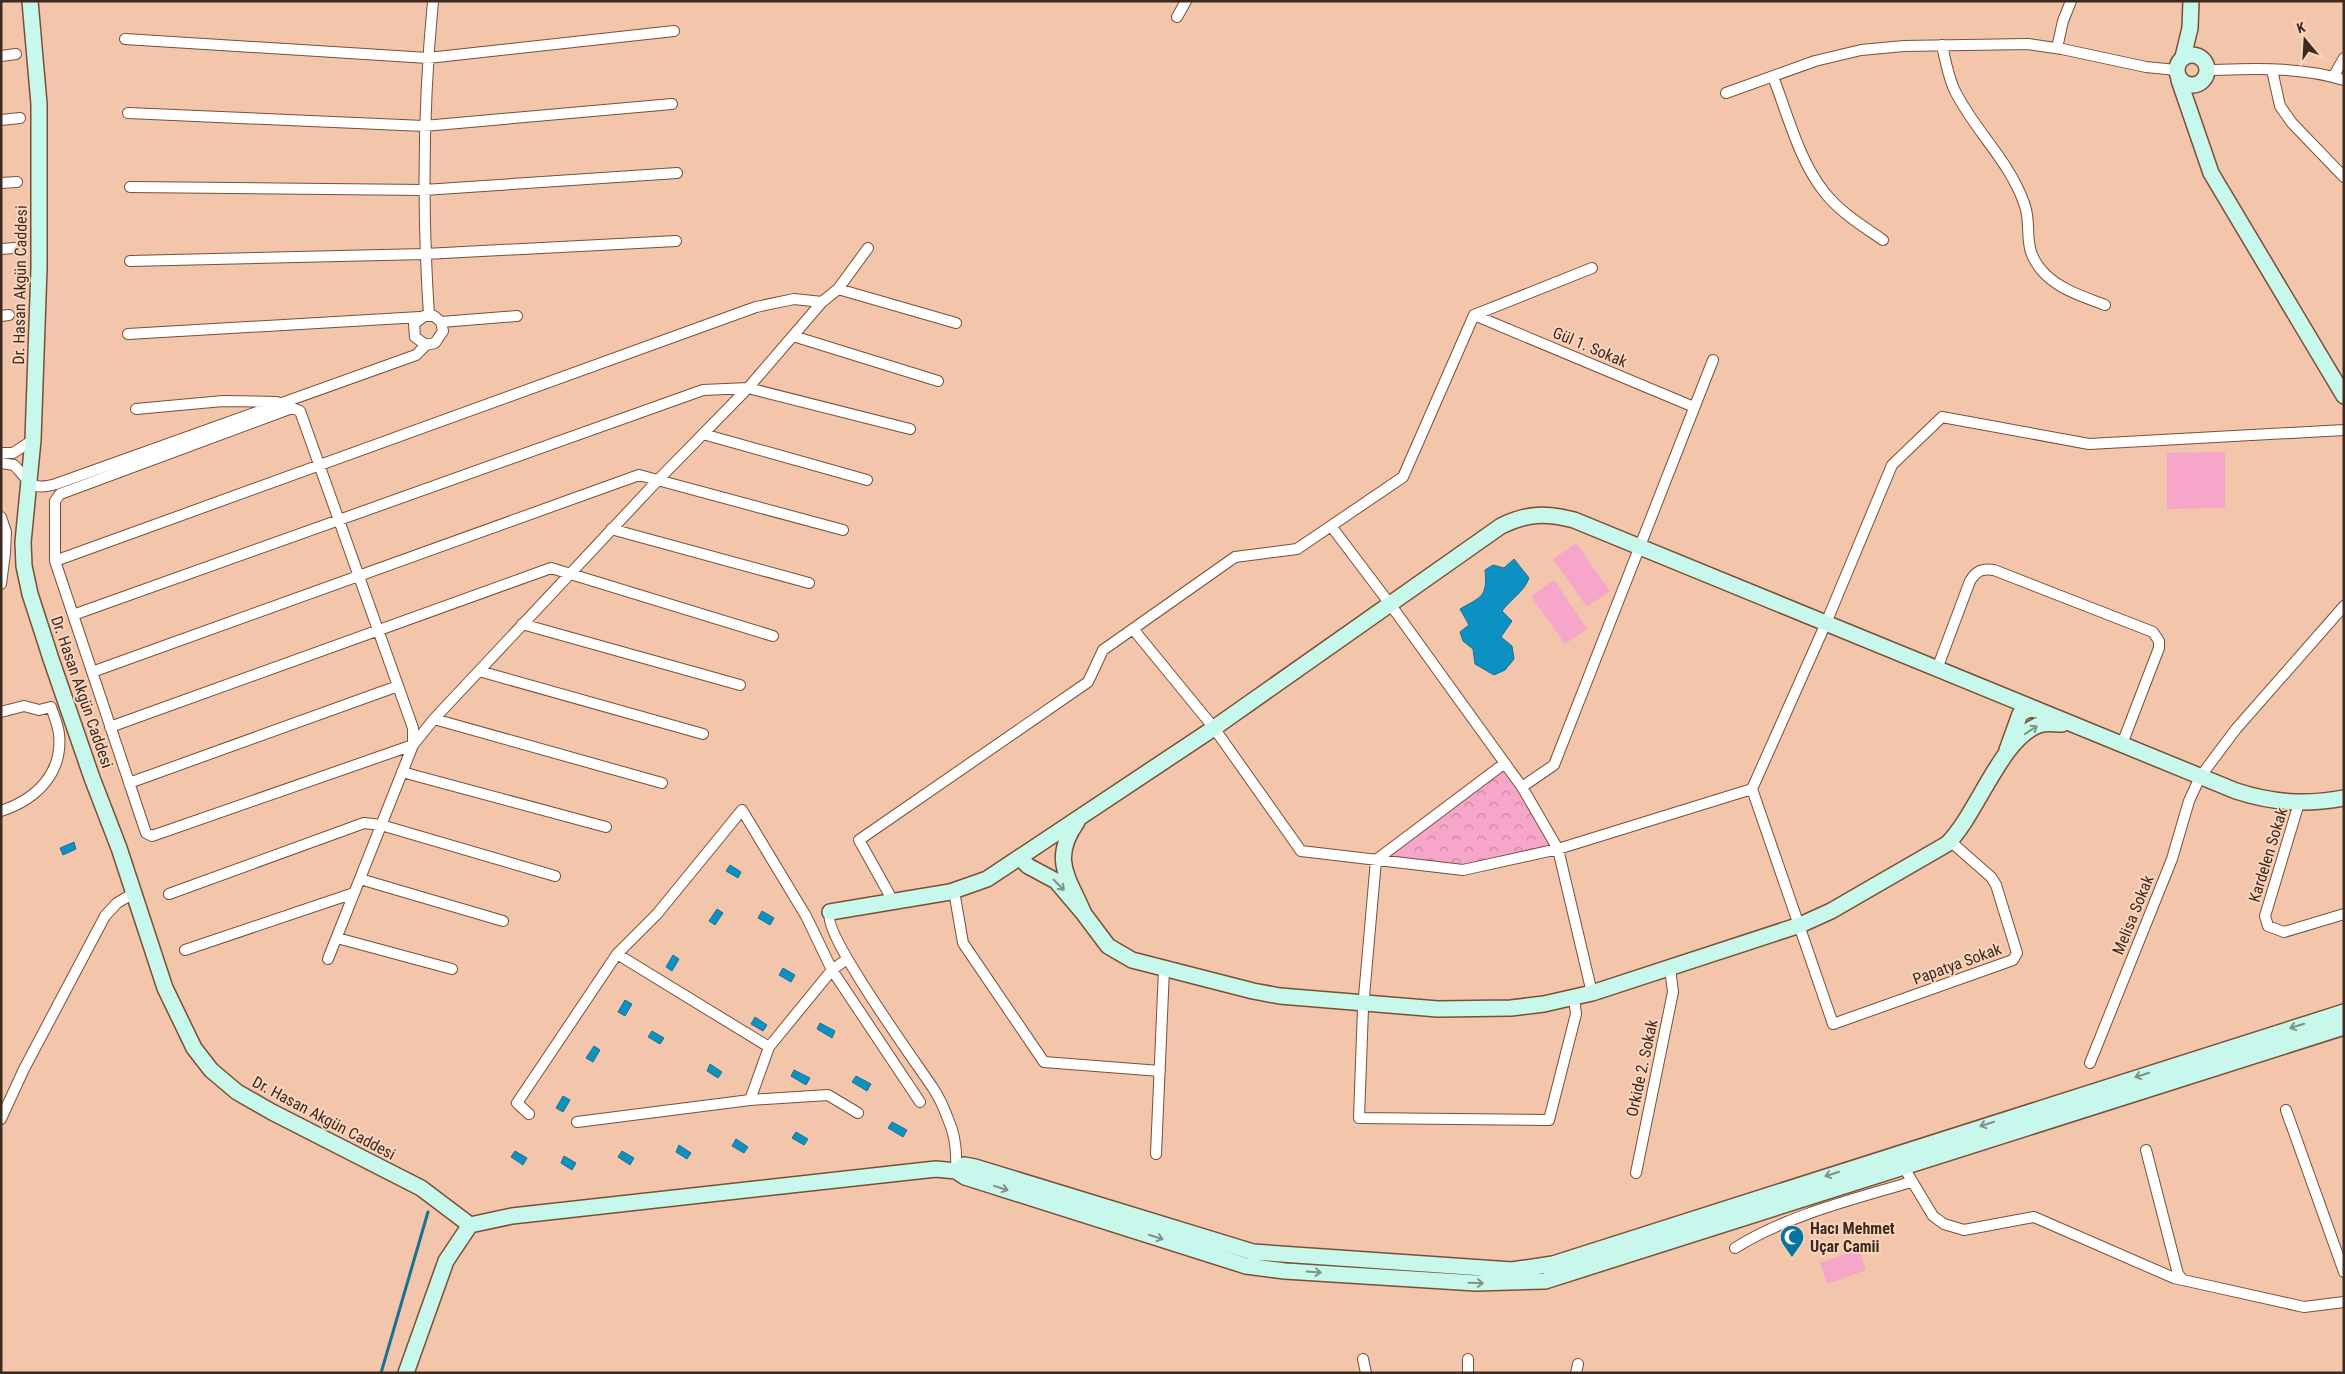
<svg xmlns="http://www.w3.org/2000/svg" width="2345" height="1374" font-family="'Roboto Condensed',sans-serif">
<style>
.forest{fill:url(#forest-crowns)}
.pitch{fill:#f6a6c8}
.water{fill:#0c91c3;stroke:#1a7292}
.lines{fill:none;stroke-linecap:round;stroke-linejoin:round}
.stream{stroke:#1a7292;stroke-width:3}
.street-casing{stroke:#775038;stroke-width:12}
.secondary-casing{stroke:#775038;stroke-width:18}
.street{stroke:#fff;stroke-width:10}
.secondary{stroke:#c8f7eb;stroke-width:15}
.oneway{stroke:#829086}
.labels{text-anchor:middle;dominant-baseline:central;stroke-width:4;stroke-linejoin:round;paint-order:stroke}
.street-label{font-size:16px;fill:#3c2a20;stroke:#fad5be}
.poi-label{font-size:16px;font-weight:bold;fill:#3c2a20;stroke:#fad5be;text-anchor:start}
</style>
<defs>
<pattern id="forest-crowns" width="20" height="18" patternUnits="userSpaceOnUse" patternTransform="scale(1.25)"><rect width="20" height="18" fill="#f6a6c8"/><path d="M2 6a3 3 0 1 1 6 0M12 15a3 3 0 1 1 6 0" fill="none" stroke="#c887a2"/></pattern>
</defs>
<rect width="100%" height="100%" fill="#f3c5aa"/>
<path class="forest" d="M1505,763L1558,849L1463,870L1376,860Z"/>
<path class="pitch" d="M2225,452V508L2167,509V453Z
M1576,543L1610,591L1587,607L1553,559Z
M1554,580L1587,629L1565,644L1531,596Z
M1859,1249L1866,1270L1827,1284L1820,1263Z"/>
<path class="water" d="M1514,559L1529,578C1524,592 1511,599 1502,611L1512,621L1501,637L1512,646L1514,659L1505,670L1494,675L1475,664L1473,649L1463,641L1460,632L1469,625L1460,609C1480,597 1488,598 1485,570L1493,565L1504,568Z
M74,842L76,849L63,855L60,848Z
M730,865L741,872L738,878L726,871Z
M717,909L723,913L715,925L709,921Z
M762,911L774,918L770,925L758,918Z
M673,955L679,959L672,971L666,967Z
M783,968L795,975L791,982L779,975Z
M625,1000L632,1004L625,1016L618,1012Z
M755,1017L767,1025L763,1031L751,1024Z
M820,1023L835,1031L832,1038L817,1029Z
M652,1031L664,1038L660,1044L648,1037Z
M594,1046L600,1050L593,1062L586,1058Z
M710,1064L722,1072L718,1078L707,1071Z
M794,1070L810,1078L806,1085L791,1076Z
M856,1076L871,1084L867,1091L852,1082Z
M563,1096L570,1100L563,1112L556,1108Z
M892,1122L907,1130L903,1137L888,1128Z
M796,1132L808,1139L804,1145L792,1138Z
M736,1139L748,1147L744,1153L732,1146Z
M679,1145L691,1153L687,1159L676,1152Z
M515,1151L527,1158L523,1165L511,1157Z
M622,1151L634,1158L630,1165L618,1157Z
M564,1156L576,1163L572,1170L561,1163Z"/>
<g class="lines">
<path class="stream" d="M381,1373L428,1212"/>
<defs>
<path id="street" d="M1177,17L1186,1
M125,39L428,58L674,31
M1942,45C1945,60 1948,75 1954,89C1973,129 2009,160 2024,203C2034,229 2019,247 2045,274C2061,290 2084,297 2105,305
M2057,48L2063,21L2071,1
M1,56L16,54
M2207,70C2253,69 2299,66 2344,80
M2272,70L2280,106L2292,123L2344,177
M1773,77C1788,115 1799,161 1825,193C1841,213 1863,226 1883,240
M2333,77L2344,58
M1726,93L1815,61L1861,50L1904,46L2028,44L2062,49L2146,67L2176,70
M128,113L424,126L672,104
M1,120L20,118
M1,183L17,182
M130,187L424,190L677,173
M1,249L14,248
M130,261L425,254L676,241
M838,289L956,323
M429,315C422,210 423,106 433,1
M1474,315L1694,407
M1,316L9,315
M441,322L443,331L435,343L426,345L415,337L414,324L424,316H434L441,322L517,316
M128,334L420,317
M793,336L938,381
M292,408L300,411L413,728V745L152,836L146,833L55,561V501L60,494Z
M136,409L223,401L277,402
M703,434L867,480
M1,453H13L33,440
M1,463L14,465C31,483 30,491 56,484L416,355L426,345
M1,517L6,532L5,553H1
M1331,526L1390,604L1522,787L1558,849L1592,993
M611,529L809,583
M55,561L756,307L794,299L822,302
M1,584L5,553
M73,615L703,390L748,388L910,429
M522,624L740,685
M1133,629L1214,728L1301,851L1463,870L1558,849L1752,789L1826,623L1892,465L1942,417L2089,444L2344,430
M1937,669L1970,581C1976,571 1982,568 1994,570L2153,632L2159,641V648L2122,744
M479,671L703,734
M92,672L639,475L843,530
M1,712L24,706L39,710L51,707C54,716 58,725 59,734C63,773 37,799 1,811
M434,719L662,783
M110,727L551,568L773,636
M1505,763L1376,860L1363,1008L1359,1118L1549,1120L1576,1014L1574,998
M402,772L606,827
M129,783L398,686
M1522,787L1554,765L1713,360
M1752,789L1833,1024L2013,960L2017,953L1996,885L1991,877L1950,841
M2299,803L2265,916L2268,926L2284,932L2344,914
M360,879L503,921
M954,891L963,943L1044,1062L1160,1071
M169,894L364,823L381,825L555,876
M893,901L859,840L1088,682L1103,650L1235,557L1297,549L1403,477L1474,315L1592,268
M830,912C820,931 917,1064 933,1088C939,1097 944,1108 948,1119C956,1136 957,1153 956,1171
M337,938L452,969
M185,950L354,893
M617,954L769,1047
M328,959L413,745L434,719L659,479L748,388L822,302L838,289L868,248
M2090,1063L2172,859L2189,801L2200,777L2236,729L2344,606
M750,1100L828,1095L858,1113
M2286,1110L2344,1272
M529,1114L517,1103L617,954L657,914L742,810L806,916L832,970L920,1102
M1,1119L24,1069L105,916L117,903L134,893
M577,1122L750,1100L769,1047L832,970L847,959
M2146,1150L2178,1274L2183,1280
M1156,1154L1164,969
M1903,1166L1933,1216L1944,1224L1964,1230L2034,1217L2174,1278L2304,1307L2344,1302
M1636,1173L1673,992L1670,968
M1735,1248C1788,1215 1851,1200 1911,1182
M1363,1359L1366,1373
M1468,1359V1373
M1576,1373L1578,1364"/>
<path id="secondary" d="M30,1L39,104V268L33,440L23,542L24,566L30,594L51,659L92,778L119,848L165,988L194,1048L211,1070L237,1092L272,1112L421,1188L470,1225
M2177 70a15 15 0 1 1 30 0a15 15 0 1 1-30 0Z
M2183,57L2190,28L2191,1
M2179,80L2211,173L2344,396
M2007,750L2020,714L2029,709L2036,710
M1020,858L1028,866L1056,881L1084,914C1069,878 1050,860 1077,822
M830,912L950,892L987,879L1214,728L1501,526C1527,513 1546,513 1574,520L2236,791C2273,803 2305,805 2344,798
M1084,914L1108,946L1132,960L1253,991L1280,996L1438,1009L1511,1008L1544,1004L1592,993L1800,925L1831,911L1947,844C1977,815 2001,738 2039,725C2047,722 2055,724 2062,724
M956,1171L964,1165L975,1167L1253,1252L1512,1270L1553,1264L2344,1012
M470,1225L512,1216L936,1169L956,1171L965,1177L1246,1266L1285,1271L1476,1283L1545,1281L2344,1027
M406,1373L446,1261L470,1225"/>
</defs>
<use href="#street" class="street-casing"/>
<use href="#secondary" class="secondary-casing"/>
<use href="#street" class="street"/>
<use href="#secondary" class="secondary"/>
</g>
<defs><path id="oneway-shaft" d="M-6 0H5M1.5-3L5.5 0L1.5 3" fill="none" stroke-width="1.6" stroke-linecap="round" stroke-linejoin="round" transform="scale(1.25)"/></defs>
<g class="oneway">
<use href="#oneway-shaft" transform="translate(2031 730) rotate(-34)"/>
<use href="#oneway-shaft" transform="translate(1059 885) rotate(45)"/>
<use href="#oneway-shaft" transform="translate(2297 1026) rotate(163)"/>
<use href="#oneway-shaft" transform="translate(2142 1075) rotate(162)"/>
<use href="#oneway-shaft" transform="translate(1987 1124) rotate(162)"/>
<use href="#oneway-shaft" transform="translate(1832 1174) rotate(162)"/>
<use href="#oneway-shaft" transform="translate(1001 1188) rotate(18)"/>
<use href="#oneway-shaft" transform="translate(1156 1237) rotate(18)"/>
<use href="#oneway-shaft" transform="translate(1314 1272) rotate(4)"/>
<use href="#oneway-shaft" transform="translate(1476 1283) rotate(2)"/>
</g>
<defs>
<symbol id="mosque-pin" viewBox="-11 -11 22 30"><path d="M0 17L-7.5 6A9.5 9.5 0 1 1 7.5 6Z" fill="#04759f" stroke="#fad5be"/><path d="M3.5-4.9A6 6 0 1 0 3.5 4.9A5 5 0 1 1 3.5-4.9Z" fill="#fff"/></symbol>
</defs>
<g fill-rule="evenodd">
<use href="#mosque-pin" x="1778" y="1223" width="28" height="38"/>
</g>
<g class="labels">
<g class="street-label">
<text transform="translate(20 285) rotate(-89)">Dr. Hasan Akgün Caddesi</text>
<text transform="translate(1590 347) rotate(23)">Gül 1. Sokak</text>
<text transform="translate(82 692) rotate(71)">Dr. Hasan Akgün Caddesi</text>
<text transform="translate(2268 855) rotate(-73)">Kardelen Sokak</text>
<text transform="translate(2133 915) rotate(-68)">Melisa Sokak</text>
<text transform="translate(1957 964) rotate(-20)">Papatya Sokak</text>
<text transform="translate(1642 1068) rotate(-78)">Orkide 2. Sokak</text>
<text transform="translate(324 1118) rotate(28)">Dr. Hasan Akgün Caddesi</text>
</g>
<g class="poi-label">
<text x="1810" y="1228">Hacı Mehmet<tspan x="1810" dy="18">Uçar Camii</tspan></text>
</g>
</g>
<rect width="2345" height="1374" fill="none" stroke="#3c2a20" stroke-width="5"/>
<g transform="translate(2305 40) rotate(342)" stroke="#fad5be" stroke-width="4" paint-order="stroke">
<path d="M0-4L9 19L0 12L-9 19Z" fill="#3c2a20"/>
<text y="-8" font-size="14" font-weight="bold" text-anchor="middle" fill="#3c2a20">K</text>
</g>
</svg>
